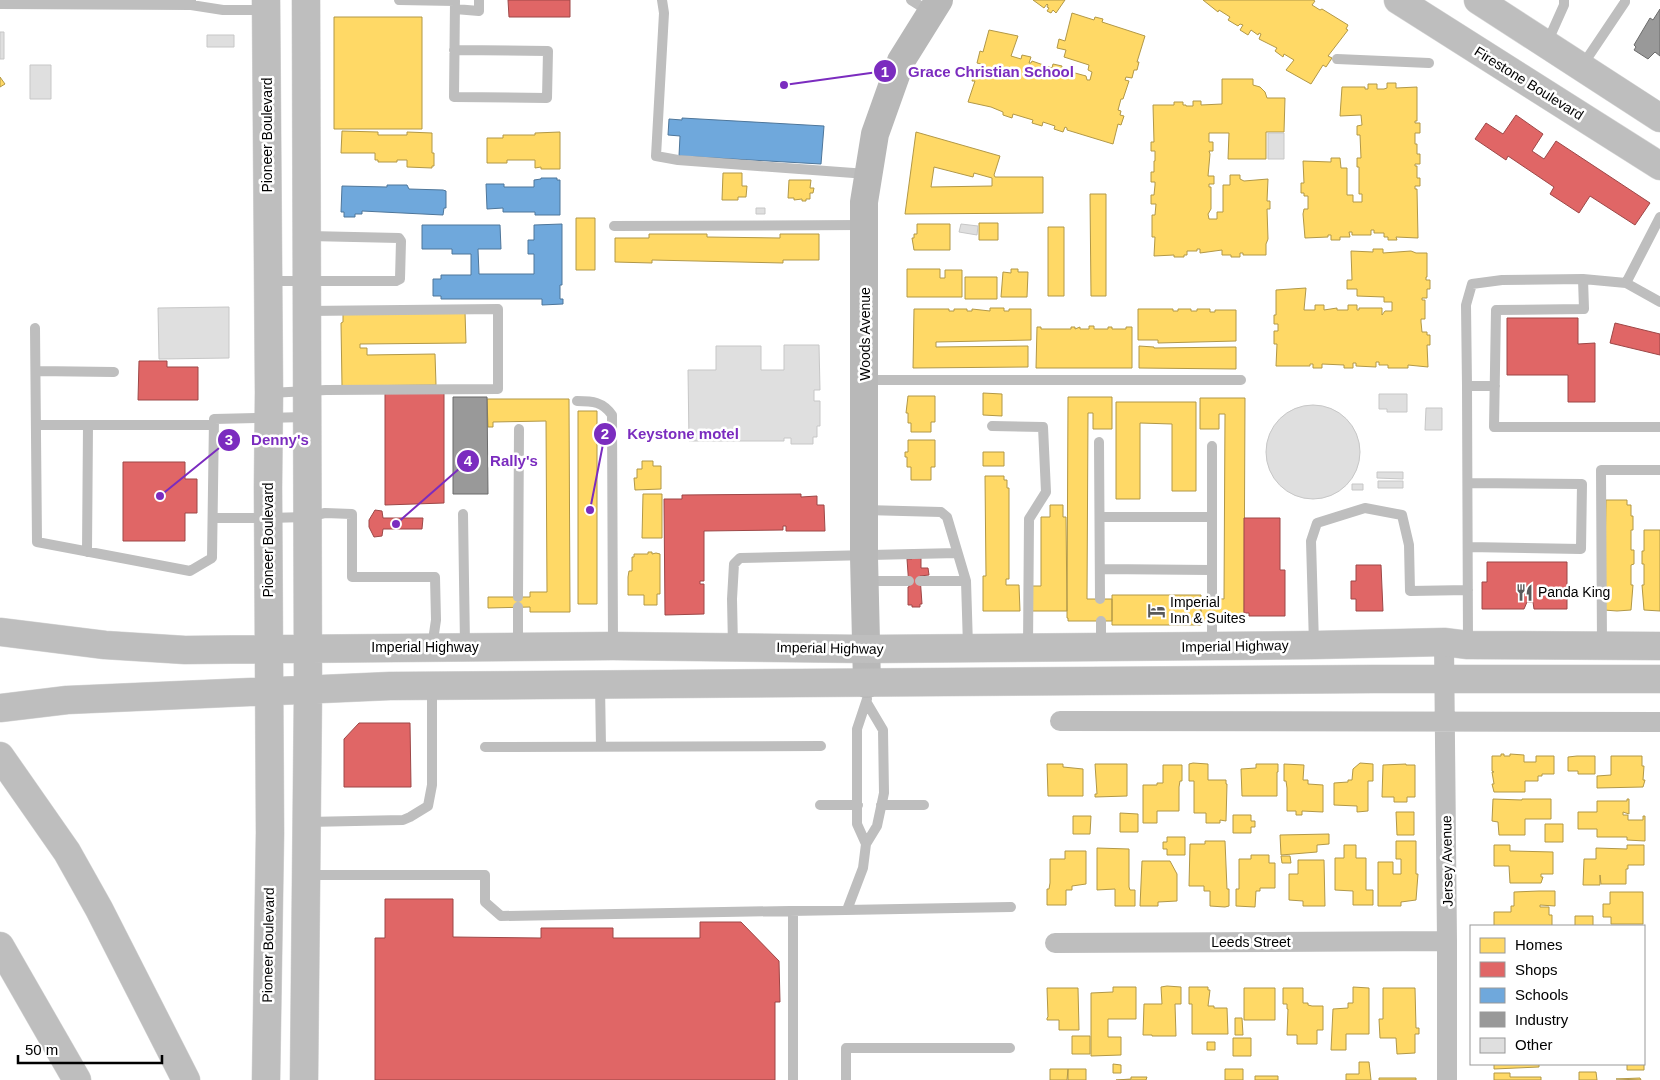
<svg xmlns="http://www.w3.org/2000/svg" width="1660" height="1080" font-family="Helvetica,sans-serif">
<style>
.homes{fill:#ffd966;stroke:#b29847;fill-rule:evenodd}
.shops{fill:#e06666;stroke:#9d4747}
.schools{fill:#6fa8dc;stroke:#4e769a}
.industry{fill:#999;stroke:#6b6b6b}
.building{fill:#dfdfdf;stroke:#c7c7c7}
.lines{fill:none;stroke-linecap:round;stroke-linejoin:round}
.primary-casing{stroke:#dbdbdb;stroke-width:29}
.highway-casing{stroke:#dbdbdb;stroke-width:29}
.lane{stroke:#bebebe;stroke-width:10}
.street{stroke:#bebebe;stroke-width:20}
.secondary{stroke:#b8b8b8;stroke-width:28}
.primary{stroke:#bebebe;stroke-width:28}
.highway{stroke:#bebebe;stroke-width:28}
.labels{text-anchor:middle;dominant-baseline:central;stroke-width:5;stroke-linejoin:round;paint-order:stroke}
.street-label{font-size:14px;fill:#000;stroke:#fff}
.poi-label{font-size:14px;fill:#000;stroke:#fff;text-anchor:start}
.leader{fill:none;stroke:#7b2cbf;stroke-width:2}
.callout-dot{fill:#7b2cbf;stroke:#fff;stroke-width:2}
.mark-label{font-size:15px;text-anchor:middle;font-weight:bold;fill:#fff}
.callout-label{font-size:15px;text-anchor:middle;font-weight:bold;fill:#7b2cbf;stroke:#fff;stroke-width:5;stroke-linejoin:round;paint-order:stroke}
</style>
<rect width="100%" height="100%" fill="#fff"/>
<path class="homes" d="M1033,0H1065L1056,13L1053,10L1051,13L1047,11L1049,8L1047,7L1048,5L1047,4L1044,8Z
M1203,0H1313L1315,1L1312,5L1320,10L1322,9L1348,25L1346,29L1348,30L1328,56L1332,58L1326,67L1323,65L1311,84L1286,70L1294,60L1284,54L1283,57L1275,51L1277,48L1259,39L1261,34L1259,33L1258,35L1251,30L1248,35L1240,30L1243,25L1240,24L1238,26L1228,20L1230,17L1219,10L1218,12Z
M1072,13L1094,20L1095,17L1103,19L1102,22L1145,36L1137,62H1139L1137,70H1134L1132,78L1126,77L1125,80L1129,81L1123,99H1121L1118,110L1121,111L1120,115L1124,116L1121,125L1118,124L1113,144L1067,130V128L1065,127L1063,132L1054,129L1055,126L1043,122L1042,126L1032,123L1033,120L1013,114L1012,118L1003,115V112L991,107L968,102L975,81H972L974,73H978L981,64L977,63L980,51L983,52L989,30L1018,36L1011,56L1021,59L1022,55L1031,57L1029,63H1031L1032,61L1052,68L1053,64L1062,66L1061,72L1063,73L1064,70L1086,76L1087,80H1090L1092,72L1088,70L1089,65L1064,57L1066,50L1057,48L1059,39L1065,41Z
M334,17H422V129H334Z
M0,77L5,84L0,87Z
M1222,79H1253V85L1260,87L1265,92L1267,98H1285L1284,132H1266V159H1228L1229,133H1209V142H1213V151H1209L1210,154L1208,176H1214V184H1209V187H1211V209L1208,214L1209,219H1217V212H1223V185H1230V175H1240V179L1244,181L1268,179L1267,201H1270V209H1267L1268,239L1266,244V255H1243V253H1240V257H1231V255H1222V250L1200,253V249H1197V251H1187V255H1184V257H1174V255L1154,256L1155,237H1152V215H1155L1156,204H1151V195H1154L1155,185V182H1151V172H1154V161H1155V151H1151V142H1154L1153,105H1174V102H1183V105H1186V106H1193V101H1201V105L1222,104Z
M1387,83H1396V88L1417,87V121H1415V123H1420V133H1415V144H1417V154H1420V164H1415V166H1417V178H1420V186H1415V189H1417L1418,238L1396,237L1397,240H1388V237H1384V233H1374V230H1371V235H1352V232H1349L1350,237H1340V240H1331V235H1328V237L1305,238L1303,214L1304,209H1308V196H1304V193H1301V183H1304L1303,161L1331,162V158H1340L1341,168H1347V195H1353V202H1362V194H1359V167H1357V158H1361L1360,135H1357V126L1362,125L1361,115L1340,116L1342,87H1365V89H1368V84H1377V89H1384L1387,88Z
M342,131L378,132V135H407V132L432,133V153H434V166H432V168L407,167V160H397V162H378V160H375V153H341Z
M560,132V169H541V167L535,168V160H507V163H487V138H503V135H535V133Z
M916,132L1000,156L994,175L995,177H1043V213L905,214ZM934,167L973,177L974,173L992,178V186L931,187Z
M723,173H742V186H747L746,197H738V200H722Z
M789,180H811L810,188H814L813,193H810V199H806V201H802V199L794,200V198H788Z
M1090,194H1106V296H1091Z
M576,218H595V270H576Z
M979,223H998V240H979Z
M917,224H950V250H914L912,238H914V234H917Z
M1048,227H1064V296H1048Z
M649,234H707V237L780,238V234H819V260H783V263L652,260V263L615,262V238H649Z
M1373,249H1383V253L1411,251L1416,253H1427V277H1426V280H1430V289H1427V298H1422V300H1425V319H1421V322L1422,332H1427V335H1430V345H1427L1428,367L1408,365V368H1388V365H1379V362H1376V367L1356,366V363H1353V368H1344V365L1322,364V368H1313V364H1310V366H1276L1277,344H1274V331H1278V324H1274V315H1276V290L1306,288L1304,310H1315V305H1324V310L1337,308V310H1348V305H1357V310H1359V308H1382V315L1385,311H1392V302H1384V297L1357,296V289H1347V280H1352L1351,251L1373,252Z
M907,269H940V278H945V270H962V297H907Z
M1011,269H1018V272H1028L1027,297H1001L1003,272L1011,273Z
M965,277H997V299H965Z
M990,308H1004V311H1009V309H1031V340L936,342V347L1028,346V367L913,368L914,309H949V311H954V309H967V311H972V309L990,311Z
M1138,309H1173V311H1178V309H1191V311H1197V309H1210V312H1215V310H1236V341L1158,343V340H1138Z
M465,312L466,343L360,344V348H367V355L435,354L436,385L342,386L341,323L343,322V314Z
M1089,326H1094V329H1108V327H1112V329H1126V327H1132V368H1036L1037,327H1041V329H1071V327H1075V329L1080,327V329H1089Z
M1139,346L1154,347V348L1236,347V369L1139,368Z
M983,393L1002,394V416L983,415Z
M908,396H935V422H931V432H911V423H908V413H906Z
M1068,397H1112V429H1093V413H1088L1087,599H1112V621H1068V618H1067Z
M1200,398H1245L1244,621H1201V598L1224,599L1225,414H1219V429H1200Z
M487,399H569L570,612H530V607L488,608V597H530V592H547L546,421L493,422V427H488Z
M1116,402H1196V491H1172V424L1140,423V499H1116Z
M578,411H597V604H578Z
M908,440H935V467H931V480H911V467H907V457H905V452H908Z
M983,452H1004V466H983Z
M642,461H653V466H661V489L635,490L634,478H637V469H642Z
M985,476H1004V480H1007V488H1009V579H1006V585H1019L1020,611H983V576H986Z
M643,494H662V538H642Z
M1606,500H1627V505H1631V516H1633V530H1631V550H1634V564L1631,565V585H1633L1631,610L1617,611L1604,610Z
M1050,505H1063V517H1066L1067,611H1032V586H1041V517H1050Z
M1644,530H1660V611L1644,610L1642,585H1644V564H1642V551H1644Z
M648,552H652V554L656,553L660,554V594H657V605H644V595H628V577L629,571H632V557H634V554H648Z
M1112,595H1201V625H1112Z
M1501,754H1504V756H1510V754L1524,755V762H1536V756H1554V774H1542V776H1538V781H1525V792H1494L1492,784H1494L1492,772H1494L1492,771V756H1501Z
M1577,756H1595V774H1578V771H1568V757Z
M1611,756H1642V766H1644L1643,780H1645L1643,787L1597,788V776L1611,775Z
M1193,763L1208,764V780H1226V784H1227L1226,821L1220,820V823H1206V813H1194V781H1189V764Z
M1360,763L1373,764V781H1368V811L1357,812V806L1334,805V783L1348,782V780H1352L1353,769Z
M1047,764H1063V767L1083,769V796H1048Z
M1095,764H1127V796L1095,797V794H1097Z
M1256,764H1278V772H1277V796H1242L1241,769L1256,768Z
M1284,764L1304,765L1303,780H1308V784L1323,785V812L1302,811V815H1296V811H1287V788L1286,781H1284Z
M1406,764V765H1415V797H1407V802H1394V797H1382L1383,765Z
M1163,765H1182V781H1180L1179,787V811H1157V823H1143V785H1157V783H1163Z
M1493,799L1522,800V799H1551V819H1525V835H1499L1498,822L1492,821Z
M1627,799H1629V814L1623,812V815H1628V820H1643V816H1645V841L1627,840V837H1597V829H1578V812H1597V801H1627Z
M1396,812H1414V835H1397Z
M1120,813L1138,814V832H1120Z
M1233,815H1251V821H1255V827H1251V833H1233Z
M1073,816H1091L1090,834H1073Z
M1545,824H1563V842H1545Z
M1329,834V844L1317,845V852L1281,855L1280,835Z
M1167,837H1185V855H1167V849H1163V842H1167Z
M1205,841H1225L1227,889H1229V906L1225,907L1210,906V891H1204V886H1189L1190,844H1205Z
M1396,841H1416V874H1418L1416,900L1401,902V906H1378V862H1393V874H1401V859H1396Z
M1344,845H1356V858H1366V890H1373V905H1353V891L1335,890V858H1344Z
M1494,845H1510V851H1512L1553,852V874H1541V877H1543L1541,883H1510L1509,866H1494Z
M1627,845H1644V865H1628V869H1626V884H1601L1600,875V885H1583L1584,859H1596V848L1627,849Z
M1097,848L1129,849V887L1130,890H1135V906H1115V889L1097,890Z
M1065,851H1086V884L1072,886V890H1066V905H1047V889H1049L1050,883V859H1065Z
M1251,855H1269V863H1275V888H1260V891H1256L1255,907L1236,906V889H1239V859H1251Z
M1281,856H1290L1291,863H1282Z
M1298,860H1324L1325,906H1303V901L1289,900V874H1298Z
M1142,861H1170L1177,874V901L1158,902V906H1140Z
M1539,891H1555V906L1540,905V907H1549V915H1552V926H1494V912H1511V906H1514V892Z
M1610,892H1643V924H1611V917H1603V904H1610Z
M1575,916H1593V926H1575Z
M1167,986L1181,987V1004H1175L1176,1036H1152V1035H1143L1144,1004H1162L1161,987Z
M1113,987H1136V1019H1108V1037H1121V1055L1091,1056V993L1113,992Z
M1189,987H1208V990H1210L1208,1006H1214V1008H1227L1228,1034H1192V1004H1189Z
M1353,987L1369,988V1034H1346V1050H1331L1333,1009L1348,1008V1003H1353Z
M1047,988H1078L1079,1030H1059V1020H1047V1018L1048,1017Z
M1244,988H1275V1020H1244Z
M1283,988H1303V1003H1308V1005L1312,1006H1323V1030H1317V1044H1297V1035H1287L1288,1009H1287V1004H1283Z
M1383,988H1415L1416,1028H1419V1034H1415V1053L1397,1054L1396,1038H1380L1379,1019H1383Z
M1235,1018H1242L1243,1035H1235Z
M1072,1036H1090V1054H1072Z
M1233,1038H1251V1056H1233Z
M1207,1042H1215V1050H1207Z
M1359,1062H1369L1371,1080H1346V1074H1359Z
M1113,1064L1121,1065V1073H1113Z
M1494,1064H1539V1067L1494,1069Z
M1626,1064H1644V1070H1627V1064Z
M1050,1069H1068L1067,1080H1050Z
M1068,1069H1086V1080H1068Z
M1225,1069H1243V1080H1225Z
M1579,1072H1596L1597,1080H1579Z
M1494,1073H1510V1077H1541V1080H1494Z
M1255,1076H1278V1080H1255Z
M1131,1077H1147L1146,1080H1116L1131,1079Z
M1379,1078H1416V1080H1379Z
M1640,1078L1641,1080L1616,1079Z"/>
<path class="shops" d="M508,0H570V17H509Z
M1516,115L1543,134L1532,151L1544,159L1556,141L1650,203L1635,225L1590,196L1579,213L1550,194L1554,187L1508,156L1506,160L1475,139L1486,123L1503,134Z
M1507,318H1578V344L1595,343V402H1568V375H1507Z
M1615,323L1660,334V355L1610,343Z
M139,361H167V367H198V400H138Z
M385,393H444V503L385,505Z
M123,462H185V479H197V513H185V541H123Z
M801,494V497L817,496V505H824L825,531H786V526H783V530L704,531V581H700V584H704V614L665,615L664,499H682V495Z
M375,510L382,511L383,518H423L422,529H383L382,536L374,537L369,527V520Z
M1244,518H1280V570H1285V616H1249V613H1244Z
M912,557L921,558V568H928L929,575L920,576L922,604H920V607H912V605H908V587H909L907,559H912Z
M1487,562H1567V609H1534L1533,602H1527L1524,609H1482V582H1487Z
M1356,565H1381L1383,611H1356V599H1351V581H1356Z
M359,723H410L411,787H344V739Z
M385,899H453V937L541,938V928H613V938H700V922H741L779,961L780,1002H775V1080H375V938H385Z"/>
<path class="schools" d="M682,118L824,126L821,164L679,156L680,136L668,135L669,119L682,120Z
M541,178H557V180H560V215H535V212H503V208L487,209L486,184H504V187H534V180L541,179Z
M387,185H407L409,189L443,190L446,191V208H444L443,215L362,211V214H355V217H344V212H341L342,186L387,187Z
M562,224V285H560V299H563V304L542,305V299H441V296H433V279H441V275H471V254H452V249H422V225H500L501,249H478L479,274H534V254H528V240H534V225Z"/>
<path class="industry" d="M1660,9V56L1655,52L1648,59L1634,50L1636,47L1634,45L1650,18L1653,20Z
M453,397H487L488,494H453Z"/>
<path class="building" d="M0,32H4V59H0Z
M207,35H234V47H207Z
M30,65H51V99H30Z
M1268,133H1284V159H1268Z
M756,208H765V214H756Z
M961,224L978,226L977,235L959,232Z
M229,307V358L159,359L158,308Z
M784,345H819L820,390H814V401H820V426H817V437H813V444H791V438H784V441H689L688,370H716V346H761V370H784Z
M1379,394H1407V412H1387V409H1379Z
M1266 452a47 47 0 1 1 94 0a47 47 0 1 1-94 0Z
M1426,408H1442V430H1425Z
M1377,472H1403V479L1377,478Z
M1378,481H1403V488H1378Z
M1352,484H1363V490H1352Z"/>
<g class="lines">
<defs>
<path id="primary" d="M1398,0L1660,166
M1478,0L1660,118
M0,632L105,645L185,650L613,646L867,649L1315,645L1444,642L1468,645L1660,646
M0,708L67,700L390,686L1374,679H1660
M266,1080L270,833L268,487L269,393L266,0
M304,1080L308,691L306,0"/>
<path id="highway" d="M0,756L67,852L99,909L186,1080
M0,946L77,1080"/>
</defs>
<use href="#primary" class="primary-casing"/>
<use href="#highway" class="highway-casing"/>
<path class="lane" d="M191,0V5L223,10H265
M399,0L455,1L454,97L547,98L548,51L454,50
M662,0L664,13L656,156L678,160L867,174
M911,0L930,12
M0,4L191,5
M455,9L479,11V0
M1547,43L1564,5V0
M1337,59L1429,63
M1582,66L1625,2V0
M1660,217L1626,283L1660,302
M614,226L863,225
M270,281H396L400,279L401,241L399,238L309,236
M1626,283L1583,279L1584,309L1496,310L1494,427H1660
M35,328L37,542L190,571L212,558L214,419L306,417
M36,371L114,372
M866,380H1241
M1467,386L1468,645
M1495,386H1467L1466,305L1472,284L1502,280L1583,279
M270,393L326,390L498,389V309L307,311
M577,401C593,401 603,402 612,415L613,645
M36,425H214
M992,426L1043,427L1046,492L1029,519L1028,647
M1099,442L1100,599
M1468,483L1582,484L1581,549L1468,547
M865,510L941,512L947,517L966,581L968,646
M463,514L465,645
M1100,517H1211
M213,518H268L307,517L325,513L352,514V577H435L436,620L432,647
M87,552L88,425
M1100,569L1211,570
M865,581H909
M920,581H966
M518,597L519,429
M1212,599V446
M518,607V646
M1101,621V646
M1212,621V645
M1314,644L1311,541L1317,523L1365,508L1402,515L1409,545L1410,591L1468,590
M1602,645L1601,470H1660
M733,646L732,599L734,564L740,558L957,553
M600,685L601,747
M485,747L821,746
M820,805H858
M881,805H924
M307,822L403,820L410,817L428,806L432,785V686
M866,844L857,824V729L867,699
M307,875H485V902L501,916L1011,907
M847,910L863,868L866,844L877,826L884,793L883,730L867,703
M793,911V1080
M846,1080V1048H1010"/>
<path class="street" d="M1444,642L1447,941V1080
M1060,721L1660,722
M1055,943L1447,941"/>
<path class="secondary" d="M867,684L864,557V202L875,134L901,61L939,0"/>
<use href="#primary" class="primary"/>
<use href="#highway" class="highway"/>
</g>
<defs>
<symbol id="restaurant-bare" viewBox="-9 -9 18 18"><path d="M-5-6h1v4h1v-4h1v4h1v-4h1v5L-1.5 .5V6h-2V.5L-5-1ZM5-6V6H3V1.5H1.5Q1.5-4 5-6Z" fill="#595959" stroke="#fff" stroke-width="2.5" paint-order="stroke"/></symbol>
<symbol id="hotel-bare" viewBox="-9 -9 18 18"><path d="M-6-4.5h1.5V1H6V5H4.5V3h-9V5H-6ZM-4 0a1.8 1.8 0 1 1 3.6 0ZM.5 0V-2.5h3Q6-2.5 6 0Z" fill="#595959" stroke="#fff" stroke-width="2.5" paint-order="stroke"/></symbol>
</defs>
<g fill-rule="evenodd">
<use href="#restaurant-bare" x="1512" y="580" width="25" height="25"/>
<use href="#hotel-bare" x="1144" y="598" width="25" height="25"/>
</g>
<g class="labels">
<g class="street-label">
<text transform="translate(1529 83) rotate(32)">Firestone Boulevard</text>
<text transform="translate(267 135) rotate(-90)">Pioneer Boulevard</text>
<text transform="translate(865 334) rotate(-90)">Woods Avenue</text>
<text transform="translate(268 540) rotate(-90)">Pioneer Boulevard</text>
<text transform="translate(1235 646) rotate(-1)">Imperial Highway</text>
<text x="425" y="647">Imperial Highway</text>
<text transform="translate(830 648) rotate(1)">Imperial Highway</text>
<text transform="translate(1447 861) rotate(-91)">Jersey Avenue</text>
<text x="1251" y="942">Leeds Street</text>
<text transform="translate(268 945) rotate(-89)">Pioneer Boulevard</text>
</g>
<g class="poi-label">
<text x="1538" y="592">Panda King</text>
<text x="1170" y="602">Imperial<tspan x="1170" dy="16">Inn &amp; Suites</tspan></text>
</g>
</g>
<path class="leader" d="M784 85L885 71M590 510L605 434M160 496L229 440M396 524L468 461"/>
<g class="callout-dot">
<circle cx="784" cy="85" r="5"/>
<circle cx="590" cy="510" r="5"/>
<circle cx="160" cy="496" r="5"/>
<circle cx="396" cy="524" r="5"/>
<circle cx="885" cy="71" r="12"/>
<circle cx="605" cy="434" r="12"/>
<circle cx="229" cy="440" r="12"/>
<circle cx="468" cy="461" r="12"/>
</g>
<g class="mark-label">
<text x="885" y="77">1</text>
<text x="605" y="439">2</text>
<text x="229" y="445">3</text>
<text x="468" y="466">4</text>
</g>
<g class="callout-label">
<text x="991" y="77">Grace Christian School</text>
<text x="683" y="439">Keystone motel</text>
<text x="280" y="445">Denny's</text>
<text x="514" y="466">Rally's</text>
</g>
<rect x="1470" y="925" width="175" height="140" fill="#ffffff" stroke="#999999"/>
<rect x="1480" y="938" width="25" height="15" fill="#ffd966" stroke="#999999"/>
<text x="1515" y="950" font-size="15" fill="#000000">Homes</text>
<rect x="1480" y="962" width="25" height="15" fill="#e06666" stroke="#999999"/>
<text x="1515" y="975" font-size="15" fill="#000000">Shops</text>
<rect x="1480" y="988" width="25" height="15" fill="#6fa8dc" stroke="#999999"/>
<text x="1515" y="1000" font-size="15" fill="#000000">Schools</text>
<rect x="1480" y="1012" width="25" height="15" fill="#999999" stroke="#999999"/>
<text x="1515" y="1025" font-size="15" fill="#000000">Industry</text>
<rect x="1480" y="1038" width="25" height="15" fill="#dfdfdf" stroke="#999999"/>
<text x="1515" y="1050" font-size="15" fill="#000000">Other</text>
<path d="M18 1055v8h144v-8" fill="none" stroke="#000000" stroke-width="2.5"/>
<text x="25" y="1055" font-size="15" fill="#000000" stroke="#ffffff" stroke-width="4" paint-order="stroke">50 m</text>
</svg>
